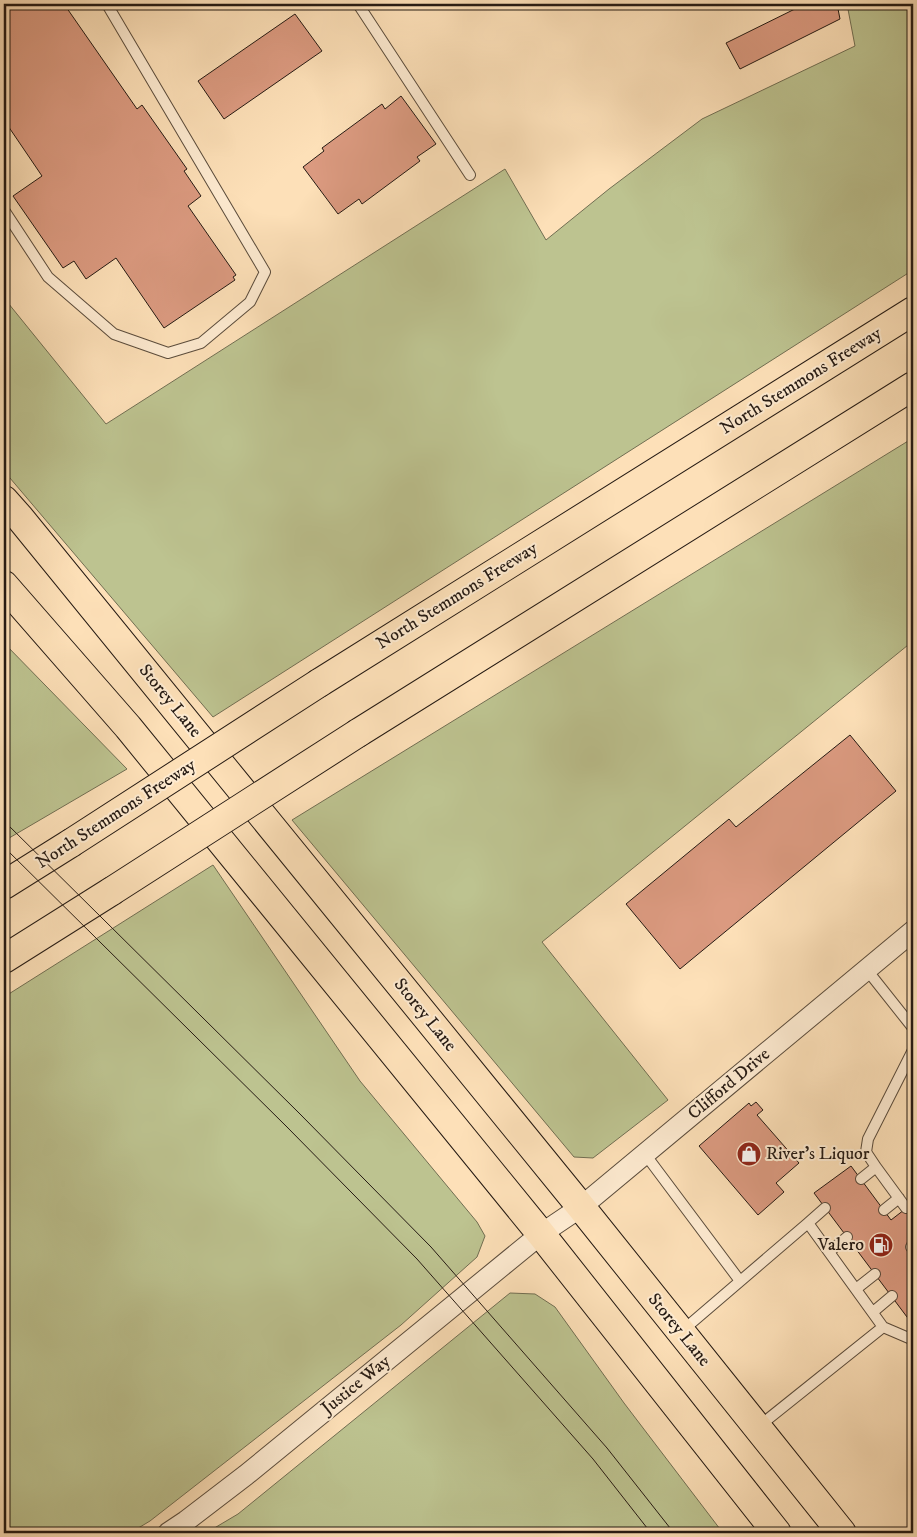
<svg xmlns="http://www.w3.org/2000/svg" width="917" height="1537" font-family="'IM FELL DW Pica',serif">
<style>
.green{fill:#bdc390;stroke:#716e52}
.building{fill:#db9a80;stroke:#251a13}
.lines{fill:none;stroke-linecap:round;stroke-linejoin:round}
.lane-casing{stroke:#5b4c3c;stroke-width:12}
.street-casing{stroke:#5b4c3c;stroke-width:22}
.highway-casing{stroke:#251a13;stroke-width:30}
.lane{stroke:#feebd1;stroke-width:10}
.street{stroke:#feebd1;stroke-width:20}
.highway{stroke:#fde0b8;stroke-width:28}
.tram{stroke:#251a13;stroke-width:1}
.highway-bridge-casing{stroke:#251a13;stroke-width:30;stroke-linecap:butt}
.highway-bridge{stroke:#fde0b8;stroke-width:28}
.labels{text-anchor:middle;dominant-baseline:central;stroke-width:4;stroke-linejoin:round;paint-order:stroke}
.street-label{font-size:18px;fill:#251a13;stroke:#feebd1}
.poi-label{font-size:18px;fill:#251a13;stroke:#feebd1;text-anchor:start}
</style>
<rect width="100%" height="100%" fill="#fde0b8"/>
<filter id="stains"><feTurbulence type="fractalNoise" baseFrequency=".004" numOctaves="4"/><feColorMatrix values="0 0 0 0 .2 0 0 0 0 .09 0 0 0 0 .02 0 0 0 .5 -.17"/></filter>
<radialGradient id="worn" r=".72"><stop offset=".6" stop-color="#630" stop-opacity="0"/><stop offset="1" stop-color="#630" stop-opacity=".3"/></radialGradient>
<path class="green" d="M847,4H913V270L213,717L4,471V298L106,424L505,169L546,240L609,189L702,119L855,46Z
M913,438V641L542,942L668,1100L593,1158L574,1157L292,820Z
M4,643L127,769L4,841Z
M213,865L360,1081L477,1222L485,1236L477,1257L401,1325L150,1521L130,1533H4V997Z
M510,1293L535,1294L555,1307L624,1403L723,1533H206L238,1514Z"/>
<path class="building" d="M4,4H64L137,109L142,105L187,169L184,171L201,196L188,206L236,275L233,277L235,280L164,328L116,258L86,279L74,261L63,268L13,196L42,176L4,120Z
M805,4H837L840,19L740,69L726,43Z
M295,14L322,51L224,119L198,81Z
M401,96L436,144L417,157L420,161L362,204L359,199L338,214L303,167L324,151L322,148L382,104L385,109Z
M850,735L896,791L680,969L626,904L729,819L736,827Z
M756,1102L763,1110L757,1115L799,1163L776,1183L784,1192L758,1215L699,1146L749,1103L751,1106Z
M851,1166L891,1220L913,1203V1238L907,1242L913,1250V1319L910,1321L814,1193Z"/>
<g class="lines">
<defs>
<path id="lane" d="M358,4L470,175
M4,210L48,277L114,334L168,353L201,343L250,302L265,272L108,6V4
M867,970L913,1028
M645,1154L740,1281
M876,1167L866,1152L868,1139L913,1050
M861,1179L876,1167L906,1208
M884,1210L899,1198
M808,1223L825,1208
M911,1247L913,1245
M829,1252L847,1237
M856,1289L875,1274
M873,1312L892,1296
M883,1327L911,1339L913,1338
M682,1331L808,1223L883,1327L758,1427"/>
<path id="street" d="M168,1533L186,1521L246,1475L541,1234L581,1207L913,931"/>
<path id="highway" d="M4,500L20,518L581,1207L842,1533
M4,585L128,727L541,1234L777,1533
M319,683L913,311
M358,733L913,386
M4,885L71,843
M4,959L112,891"/>
</defs>
<use href="#lane" class="lane-casing"/>
<use href="#street" class="street-casing"/>
<use href="#highway" class="highway-casing"/>
<use href="#lane" class="lane"/>
<use href="#street" class="street"/>
<use href="#highway" class="highway"/>
<path class="tram" d="M4,821L300,1114L431,1247L607,1448L674,1533
M4,847L287,1127L417,1259L593,1459L651,1533"/>
<defs>
<path id="highway-bridge" d="M71,843L319,683
M112,891L358,733"/>
</defs>
<use href="#highway-bridge" class="highway-bridge-casing"/>
<use href="#highway-bridge" class="highway-bridge"/>
</g>
<defs>
<symbol id="shop-disc" viewBox="-11 -11 22 22"><circle r="9.5" fill="#8f2418" stroke="#feebd1"/><path d="M-5-2.5h2.3a2.7 3.5 0 0 1 5.4 0H5L5.5 6h-11ZM-1.5-2.5h3a1.5 2.3 0 0 0-3 0Z" fill="#fff"/></symbol>
<symbol id="fuel-disc" viewBox="-11 -11 22 22"><circle r="9.5" fill="#8f2418" stroke="#feebd1"/><path d="M-5.5-6h7V0h2V4h1.3V-2.5L3-4.5l.8-.8L6-3V5H2.5V1h-1V6h-7ZM-4.2-4.7v3.2H.2V-4.7Z" fill="#fff"/></symbol>
</defs>
<g fill-rule="evenodd">
<use href="#shop-disc" x="735" y="1140" width="28" height="28"/>
<use href="#fuel-disc" x="867" y="1231" width="28" height="28"/>
</g>
<g class="labels">
<g class="street-label">
<text transform="translate(801 381) rotate(-32)">North Stemmons Freeway</text>
<text transform="translate(457 596) rotate(-32)">North Stemmons Freeway</text>
<text transform="translate(170 701) rotate(51)">Storey Lane</text>
<text transform="translate(116 814) rotate(-33)">North Stemmons Freeway</text>
<text transform="translate(425 1015) rotate(51)">Storey Lane</text>
<text transform="translate(729 1084) rotate(-40)">Clifford Drive</text>
<text transform="translate(679 1330) rotate(51)">Storey Lane</text>
<text transform="translate(356 1385) rotate(-39)">Justice Way</text>
</g>
<g class="poi-label">
<text x="766" y="1154">River's Liquor</text>
<text x="864" y="1245" text-anchor="end">Valero</text>
</g>
</g>
<rect width="917" height="1537" fill="none" stroke="#fde0b8" stroke-width="20"/>
<rect x="5" y="5" width="907" height="1527" fill="none" stroke="#251a13" stroke-width="2.5"/>
<rect x="10" y="10" width="897" height="1517" fill="none" stroke="#251a13"/>
<rect width="100%" height="100%" filter="url(#stains)"/>
<rect width="100%" height="100%" fill="url(#worn)"/>
</svg>
